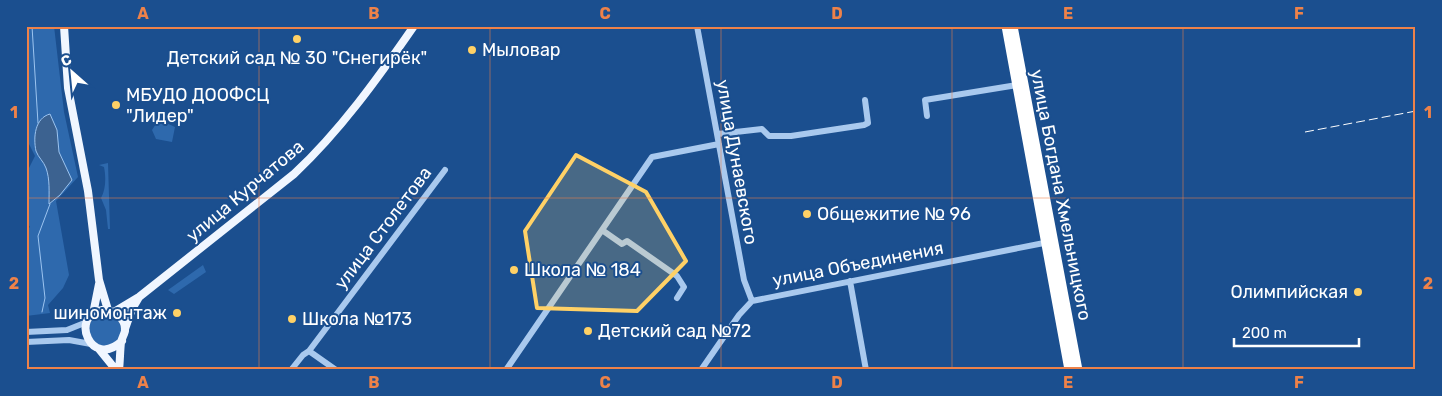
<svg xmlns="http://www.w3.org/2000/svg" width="1442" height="396" font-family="Rubik,sans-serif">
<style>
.green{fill:#2e69ad}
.water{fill:#3c6290;stroke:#9cc4f0}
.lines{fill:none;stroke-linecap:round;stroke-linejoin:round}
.stream{stroke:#9cc4f0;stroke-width:1}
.minor{stroke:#a9c9ee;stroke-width:6}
.major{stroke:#f0f6ff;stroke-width:8}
.highway{stroke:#fff;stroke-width:9}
.rail{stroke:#fff;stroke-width:1;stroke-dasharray:9 4;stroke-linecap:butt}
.marked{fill:#ffd166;fill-opacity:0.2;stroke:#ffd166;stroke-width:4;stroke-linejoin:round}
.grid{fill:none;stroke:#ee8249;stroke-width:1;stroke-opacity:0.55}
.poi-dot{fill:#ffd166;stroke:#1b4f8f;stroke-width:2}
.labels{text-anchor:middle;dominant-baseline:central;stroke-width:4;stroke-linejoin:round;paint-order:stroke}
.poi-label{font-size:18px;fill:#fff;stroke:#1b4f8f;text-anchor:start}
.street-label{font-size:18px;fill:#fff;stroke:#1b4f8f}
.neatline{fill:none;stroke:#ee8249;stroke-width:2}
.grid-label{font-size:16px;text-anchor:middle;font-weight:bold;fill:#ee8249}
</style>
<rect width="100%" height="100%" fill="#1b4f8f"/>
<path class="green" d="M26,26H54L64,112L78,177L56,201L69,275L63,288L48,305L50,313L26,316V230L30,227L26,221V174L35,156L26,138Z
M164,122L175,127L172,142L156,139L152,130L156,124Z
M108,163L110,229H108L106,210L101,198C106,189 106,177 104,167L99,165Z
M203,265L206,272L174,294L168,290Z
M89 330a16 16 0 1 1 32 0a16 16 0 1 1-32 0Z"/>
<path class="water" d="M50,114L57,130L59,152L72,180L60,195L49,204C49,192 50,179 46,168C44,162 38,157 36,151C33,137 35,118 50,114Z"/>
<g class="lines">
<path class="stream" d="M32,26L38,123
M42,312L45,298L38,236L50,204"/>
<path class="minor" d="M697,26L744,280L752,301
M927,116L925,100L1017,85
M718,134L762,129L769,136H791L864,125L868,123L865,100
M602,230L622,244L627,241L677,276L684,287L677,298
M850,281L866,370
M26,332L67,330L87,322
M26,342L69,340L91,344
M309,351L336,370
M291,370L303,355L309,351L445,170
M506,370L652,157L719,144
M701,370L739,315L752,301L1049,242"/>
<path class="major" d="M64,26L68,88L88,191L99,280L108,310
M114,312L139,297L294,174C340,131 378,78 414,26
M93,314L99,284
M125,329L132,309L138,299
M99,349L116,370
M119,370C120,361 120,351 121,342C122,338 124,335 125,331C126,319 114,309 102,310C69,315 91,370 122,341"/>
<path class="highway" d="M1006,26L1069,370
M1013,26L1078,370"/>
<path class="rail" d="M1305,132L1416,111"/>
</g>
<path class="marked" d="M576,155L646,192L686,261L637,311L537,308L525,231Z"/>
<path class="grid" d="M259,26V370M490,26V370M721,26V370M952,26V370M1183,26V370M26,198H1416"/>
<g class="poi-dot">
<circle cx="297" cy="39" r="5"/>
<circle cx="472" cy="50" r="5"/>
<circle cx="116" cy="105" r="5"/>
<circle cx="807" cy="214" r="5"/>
<circle cx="514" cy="270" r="5"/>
<circle cx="1358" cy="292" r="5"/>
<circle cx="177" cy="313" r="5"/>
<circle cx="292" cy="319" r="5"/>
<circle cx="588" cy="331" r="5"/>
</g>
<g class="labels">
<g class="poi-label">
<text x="482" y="50">Мыловар</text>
<text x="297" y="58" text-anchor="middle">Детский сад № 30 "Снегирёк"</text>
<text x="126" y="95">МБУДО ДООФСЦ<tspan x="126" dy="21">"Лидер"</tspan></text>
<text x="817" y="214">Общежитие № 96</text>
<text x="524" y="270">Школа № 184</text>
<text x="1348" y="292" text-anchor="end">Олимпийская</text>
<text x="167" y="313" text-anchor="end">шиномонтаж</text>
<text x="302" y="319">Школа №173</text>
<text x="598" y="331">Детский сад №72</text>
</g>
<g class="street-label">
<text transform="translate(737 162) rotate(80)">улица Дунаевского</text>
<text transform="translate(245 191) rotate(-40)">улица Курчатова</text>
<text transform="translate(1061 195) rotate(79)">улица Богдана Хмельницкого</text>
<text transform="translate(383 228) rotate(-53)">улица Столетова</text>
<text transform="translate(858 264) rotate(-11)">улица Объединения</text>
</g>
</g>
<rect width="1442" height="396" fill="none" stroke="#1b4f8f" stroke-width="55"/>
<g transform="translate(72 72) rotate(333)" stroke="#1b4f8f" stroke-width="4" paint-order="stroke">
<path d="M0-4L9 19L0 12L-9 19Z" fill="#ffffff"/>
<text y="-8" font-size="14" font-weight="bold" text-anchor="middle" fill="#ffffff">С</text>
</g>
<path d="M1234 338v8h125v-8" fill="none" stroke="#ffffff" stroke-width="2.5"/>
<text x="1242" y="338" font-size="15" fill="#ffffff" stroke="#1b4f8f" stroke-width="4" paint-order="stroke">200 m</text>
<rect x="28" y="28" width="1386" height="340" class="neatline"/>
<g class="grid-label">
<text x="143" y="19">A</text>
<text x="374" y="19">B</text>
<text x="605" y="19">C</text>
<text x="837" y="19">D</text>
<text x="1068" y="19">E</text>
<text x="1299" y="19">F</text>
<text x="14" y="118">1</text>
<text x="1428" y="118">1</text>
<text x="14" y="289">2</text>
<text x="1428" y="289">2</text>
<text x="143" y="388">A</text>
<text x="374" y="388">B</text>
<text x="605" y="388">C</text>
<text x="837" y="388">D</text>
<text x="1068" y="388">E</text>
<text x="1299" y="388">F</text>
</g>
</svg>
